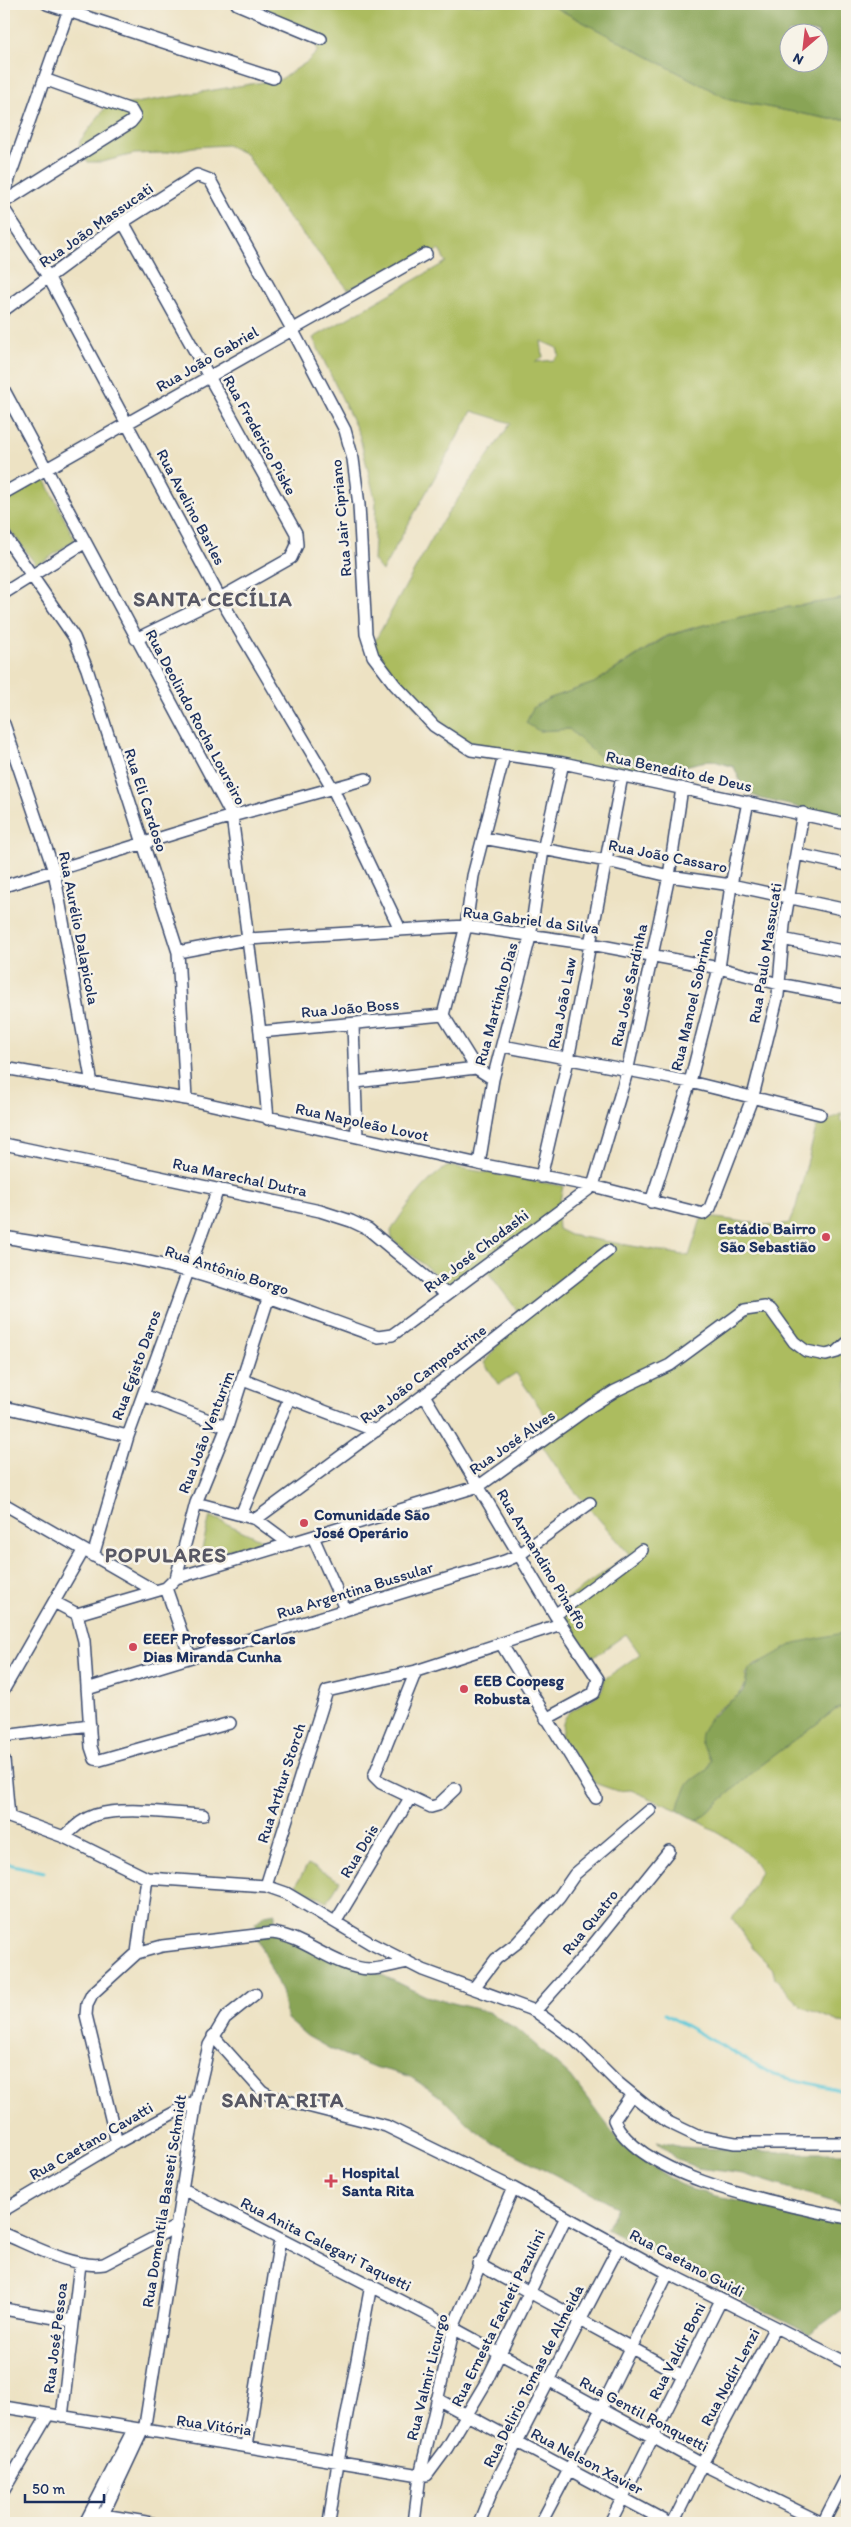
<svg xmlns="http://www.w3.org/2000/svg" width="851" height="2527" font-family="Itim,sans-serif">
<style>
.green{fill:#acbc5f;stroke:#64765e;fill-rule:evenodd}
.forest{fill:#89a456;stroke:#526a5a;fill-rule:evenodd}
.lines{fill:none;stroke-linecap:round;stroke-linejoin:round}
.stream{stroke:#5ec8d8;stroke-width:3}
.minor-casing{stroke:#3a4a6d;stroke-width:14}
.minor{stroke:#fff;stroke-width:11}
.poi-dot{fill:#d1495b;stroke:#f7f3e8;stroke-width:2}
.labels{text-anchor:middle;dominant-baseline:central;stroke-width:5;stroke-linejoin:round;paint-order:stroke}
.street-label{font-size:16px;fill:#1b2f5e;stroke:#f7f3e8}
.poi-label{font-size:16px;font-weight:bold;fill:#1b2f5e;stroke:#f7f3e8;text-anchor:start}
.district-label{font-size:21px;font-weight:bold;letter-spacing:1px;fill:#575764;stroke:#f7f3e8}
</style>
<rect width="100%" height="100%" fill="#f7f3e8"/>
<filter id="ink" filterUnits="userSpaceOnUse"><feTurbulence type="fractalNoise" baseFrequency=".02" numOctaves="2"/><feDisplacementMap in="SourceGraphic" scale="10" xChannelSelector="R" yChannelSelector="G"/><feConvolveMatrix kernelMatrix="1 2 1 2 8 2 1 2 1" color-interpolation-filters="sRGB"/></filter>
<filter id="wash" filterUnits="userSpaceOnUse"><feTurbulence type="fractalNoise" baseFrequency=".0096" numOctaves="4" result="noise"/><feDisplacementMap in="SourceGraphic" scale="20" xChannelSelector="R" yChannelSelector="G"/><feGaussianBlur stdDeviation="1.12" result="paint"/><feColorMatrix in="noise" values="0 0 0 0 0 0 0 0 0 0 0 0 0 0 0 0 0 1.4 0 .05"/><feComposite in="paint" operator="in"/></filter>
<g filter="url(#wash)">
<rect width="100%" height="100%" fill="#ede2c3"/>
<path class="green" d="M252,4H549L730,100L830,119H847V598L777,609L696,627L666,636L594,683L548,699L533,708L539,731L569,729L610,765L596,773L479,756L448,745L411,702L371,648L439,526L511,423L472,411L382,571L373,560L376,503L359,434L313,338L446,262L439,250L348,289L277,203L246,154L227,145L193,147L164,153L134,154L102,162H88L78,155L80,141L105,108L281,79L307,62L317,52V38L301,26ZM541,341L557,348L559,355L554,360L535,362L543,357Z
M44,477L75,540L37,566L4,522V504Z
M842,1113L840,1120L847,1128V1632L755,1664L746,1674C749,1700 719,1701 709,1720C705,1727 703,1735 701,1742L711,1760L708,1769L692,1780L687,1787L677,1810L631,1790L617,1791L597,1784L582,1770L561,1738C562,1730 562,1720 568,1714C577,1704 608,1697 603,1680L640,1654L626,1634L591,1659L556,1612L559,1605L629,1554L566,1481L537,1438L552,1425L516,1373L499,1384L484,1363L515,1322L517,1310L487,1271L452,1288L392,1239L391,1231C401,1213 430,1174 449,1166L563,1186L557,1215L558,1229L570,1235L689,1256L702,1216L773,1226L789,1223L796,1207L816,1128Z
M210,1516L264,1541L200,1557Z
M847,1706V2023L839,2022L802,2007L775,1978L773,1969L758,1954L732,1918L744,1905L760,1871C748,1847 720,1833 697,1821L759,1767L835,1710Z
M308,1864L340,1881L327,1902L296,1885Z"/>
<path class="forest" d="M549,4H847V119H830L730,100ZM788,32H818V62H788Z
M847,598V818L762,799L745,792L734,767L711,760L653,773L619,769L607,764L569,729L539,731L526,723L533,708L548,699L594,683L666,637L696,627L777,609Z
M847,1632V1706L835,1710L759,1767L697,1821L677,1810L687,1786L692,1780L708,1769L711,1760C709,1754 703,1748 701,1743C695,1723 732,1701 744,1691L749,1669L795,1643Z
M275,1913V1926L278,1931L302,1937L426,1996L488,2012L520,2031L571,2077L624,2147L677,2183L690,2189L716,2196L816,2214L847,2222V2306L809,2334L606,2229L617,2207L492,2142L468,2124L441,2097L409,2076L374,2067L332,2050L307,2036L287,2019L281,1991L258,1940L255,1923L265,1915Z
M657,2141L681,2147L801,2153H847V2206L743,2174L698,2168L678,2160Z"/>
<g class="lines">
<path class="stream" d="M4,1863L44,1872
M665,2014L774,2075L847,2092"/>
</g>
</g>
<g filter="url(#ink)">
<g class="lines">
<defs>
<path id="minor" d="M47,4L273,78
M237,4L321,39
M4,159L11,173L4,194
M11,173L68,12L74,4
M4,202L131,122L135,117L131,110L44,79
M4,209L49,278L220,598L333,789L400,929
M123,222L296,533L297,545L291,558L220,598L136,639
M4,310L123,222L197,175L210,180L292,329L345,430L353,459L359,505L366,634L373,656L395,685L434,726L471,750L563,763L847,824
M4,390L232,816L260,1032L268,1119
M4,493L426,254
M4,535L74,637L87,669L178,952L186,1099
M4,593L84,543
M4,724L54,871L92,1084
M483,838L607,861L669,876L731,885L847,910
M796,854L847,865
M4,886L232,816L366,779
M782,939L847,952
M178,952L247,939L466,926L591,944L719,968L779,984L847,997
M353,1025L357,1137
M260,1032L443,1015
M503,1046L690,1082L820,1114
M4,1068L186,1099L479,1164L593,1186L703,1214L710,1208L753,1096L778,995L784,925L803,813
M493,1079L476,1068L443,1015L466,926L473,876L504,756
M356,1082L476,1068
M4,1144L320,1211L351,1221L368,1229L446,1294
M479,1164L493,1079L530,937L543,850L563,763
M541,1177L568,1060L622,776
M651,1202L690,1082L719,968L731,885L748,802
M4,1237C65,1248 128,1255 187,1271C252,1289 315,1315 378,1337L392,1335L399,1330L593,1186L627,1072L669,876L682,788
M243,1380L376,1431
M143,1395L227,1427
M424,1395L555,1615L598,1679L594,1693L546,1719
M4,1407L128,1436
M196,1503L256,1519L290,1544
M4,1504L155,1591
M241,1515L289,1399
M256,1519L424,1395L608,1251
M313,1537L345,1609
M93,1556L128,1436L218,1189
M176,1578L196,1503L227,1427L268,1299
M166,1588L190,1657
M54,1602L77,1614L84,1641L91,1747L95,1759L100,1760L230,1723
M77,1614L166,1588L176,1578L479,1486L591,1406L615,1391L670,1365L745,1310L765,1307L771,1310L794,1342L806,1351L826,1355L837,1352L847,1343
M555,1615L642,1550
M502,1645L596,1798
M416,1671L374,1776L381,1783L431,1807L438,1805L455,1789
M4,1689L83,1551
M87,1689L505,1561L519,1555L590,1503
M4,1736L90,1725
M4,1760L9,1817
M4,1817H9L64,1837L147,1878L266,1886L286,1893L370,1943L423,1970L535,2011L575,2040L617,2082L645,2105L668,2122L697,2136L735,2143H847
M64,1837C73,1829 82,1819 95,1815C128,1806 169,1814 203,1815
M266,1886L327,1691L416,1671L561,1624
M336,1921L410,1798
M137,1953L147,1878
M474,1988L496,1959L517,1943L559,1897L575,1874L650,1810
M535,2011L585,1955L669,1851
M213,2036L262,2091L272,2097L386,2126L513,2188L668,2273L847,2363
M632,2094L614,2120C639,2180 789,2205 847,2218
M117,2143L86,2015L87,2004L92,1994L137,1953L162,1946L272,1933C306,1937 334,1968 370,1969C382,1969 396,1964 408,1962
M183,2189L453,2328L702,2464L822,2523
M4,2210L117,2143L196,2101
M4,2234C31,2245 75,2269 104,2264L177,2226
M478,2264L683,2376
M4,2309L72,2321
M437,2399L669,2523
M4,2407L420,2475H427L447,2448L485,2384L566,2217
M62,2417L80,2264
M247,2446L280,2239
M4,2490L48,2415
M97,2514L152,2523
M85,2523L133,2430
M99,2523L145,2425L196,2101L209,2045L225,2018L255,1994
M329,2523L338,2462L371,2285
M414,2523L420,2475L455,2323L513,2188
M479,2523L493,2488L619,2246
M541,2523L601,2409L668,2273
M610,2523L721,2300
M673,2523L702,2464L775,2327
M823,2523L847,2476"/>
</defs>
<use href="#minor" class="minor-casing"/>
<use href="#minor" class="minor"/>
</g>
</g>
<g class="poi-dot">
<circle cx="826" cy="1237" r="5"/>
<circle cx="304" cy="1523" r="5"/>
<circle cx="133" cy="1647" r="5"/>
<circle cx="464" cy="1689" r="5"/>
<path d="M328.5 2173.5h5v5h5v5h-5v5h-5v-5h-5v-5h5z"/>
</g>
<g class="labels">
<g class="street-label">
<text transform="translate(96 225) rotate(-35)">Rua João Massucati</text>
<text transform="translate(207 359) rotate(-30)">Rua João Gabriel</text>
<text transform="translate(260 435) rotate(61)">Rua Frederico Piske</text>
<text transform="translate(191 507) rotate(62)">Rua Avelino Barles</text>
<text transform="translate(341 518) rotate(-95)">Rua Jair Cipriano</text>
<text transform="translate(196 717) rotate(62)">Rua Deolindo Rocha Loureiro</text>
<text transform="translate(679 771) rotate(12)">Rua Benedito de Deus</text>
<text transform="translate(146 800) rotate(72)">Rua Eli Cardoso</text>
<text transform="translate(668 856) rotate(11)">Rua João Cassaro</text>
<text transform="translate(531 920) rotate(7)">Rua Gabriel da Silva</text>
<text transform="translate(79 928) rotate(79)">Rua Aurélio Dalapicola</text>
<text transform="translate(765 953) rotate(-81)">Rua Paulo Massucati</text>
<text transform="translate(629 985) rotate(-78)">Rua José Sardinha</text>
<text transform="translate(692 1000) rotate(-77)">Rua Manoel Sobrinho</text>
<text transform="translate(562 1003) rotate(-79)">Rua João Law</text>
<text transform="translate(496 1004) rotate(-75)">Rua Martinho Dias</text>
<text transform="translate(350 1008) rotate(-5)">Rua João Boss</text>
<text transform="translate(362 1122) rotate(12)">Rua Napoleão Lovot</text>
<text transform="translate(240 1177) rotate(12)">Rua Marechal Dutra</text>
<text transform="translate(476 1251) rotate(-37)">Rua José Chodashi</text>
<text transform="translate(227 1270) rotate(18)">Rua Antônio Borgo</text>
<text transform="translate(136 1365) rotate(-70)">Rua Egisto Daros</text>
<text transform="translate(423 1374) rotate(-37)">Rua João Campostrine</text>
<text transform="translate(206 1432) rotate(-69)">Rua João Venturim</text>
<text transform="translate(512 1442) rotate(-35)">Rua José Alves</text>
<text transform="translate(542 1559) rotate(59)">Rua Armandino Pinaffo</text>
<text transform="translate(355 1590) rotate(-17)">Rua Argentina Bussular</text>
<text transform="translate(281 1783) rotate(-72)">Rua Arthur Storch</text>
<text transform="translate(359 1851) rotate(-59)">Rua Dois</text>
<text transform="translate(590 1922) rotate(-51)">Rua Quatro</text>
<text transform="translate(91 2141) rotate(-30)">Rua Caetano Cavatti</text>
<text transform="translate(164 2201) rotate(-81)">Rua Domentila Basseti Schmidt</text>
<text transform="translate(326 2244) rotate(27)">Rua Anita Calegari Taquetti</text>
<text transform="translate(687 2263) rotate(28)">Rua Caetano Guidi</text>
<text transform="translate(498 2318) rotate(-64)">Rua Ernesta Facheti Pazulini</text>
<text transform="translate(55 2338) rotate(-83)">Rua José Pessoa</text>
<text transform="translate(677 2351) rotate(-63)">Rua Valdir Boni</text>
<text transform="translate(533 2376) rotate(-63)">Rua Delirio Tomas de Almeida</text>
<text transform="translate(427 2377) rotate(-76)">Rua Valmir Licurgo</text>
<text transform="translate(730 2377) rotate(-62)">Rua Nodir Lenzi</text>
<text transform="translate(644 2414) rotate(28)">Rua Gentil Ronquetti</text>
<text transform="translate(214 2425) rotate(8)">Rua Vitória</text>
<text transform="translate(587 2461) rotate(28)">Rua Nelson Xavier</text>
</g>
<g class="poi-label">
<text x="816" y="1228" text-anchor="end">Estádio Bairro<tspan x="816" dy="18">São Sebastião</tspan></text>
<text x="314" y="1514">Comunidade São<tspan x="314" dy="18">José Operário</tspan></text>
<text x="143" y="1638">EEEF Professor Carlos<tspan x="143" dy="18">Dias Miranda Cunha</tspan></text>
<text x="474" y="1680">EEB Coopesg<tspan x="474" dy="18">Robusta</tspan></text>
<text x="342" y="2172">Hospital<tspan x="342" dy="18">Santa Rita</tspan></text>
</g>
<g class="district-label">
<text x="213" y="598">SANTA CECÍLIA</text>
<text x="166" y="1554">POPULARES</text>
<text x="283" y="2099">SANTA RITA</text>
</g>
</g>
<rect width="851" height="2527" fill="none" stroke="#f7f3e8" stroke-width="20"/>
<g transform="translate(804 48) rotate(208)"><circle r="24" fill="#f7f3e8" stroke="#9fa5b1"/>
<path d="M0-4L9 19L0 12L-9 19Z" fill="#d1495b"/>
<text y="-8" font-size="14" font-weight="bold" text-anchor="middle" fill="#1b2f5e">N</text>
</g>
<path d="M25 2494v8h79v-8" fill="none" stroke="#1b2f5e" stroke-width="2.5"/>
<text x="32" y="2494" font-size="15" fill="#1b2f5e" stroke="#f7f3e8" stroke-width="4" paint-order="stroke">50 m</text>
</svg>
